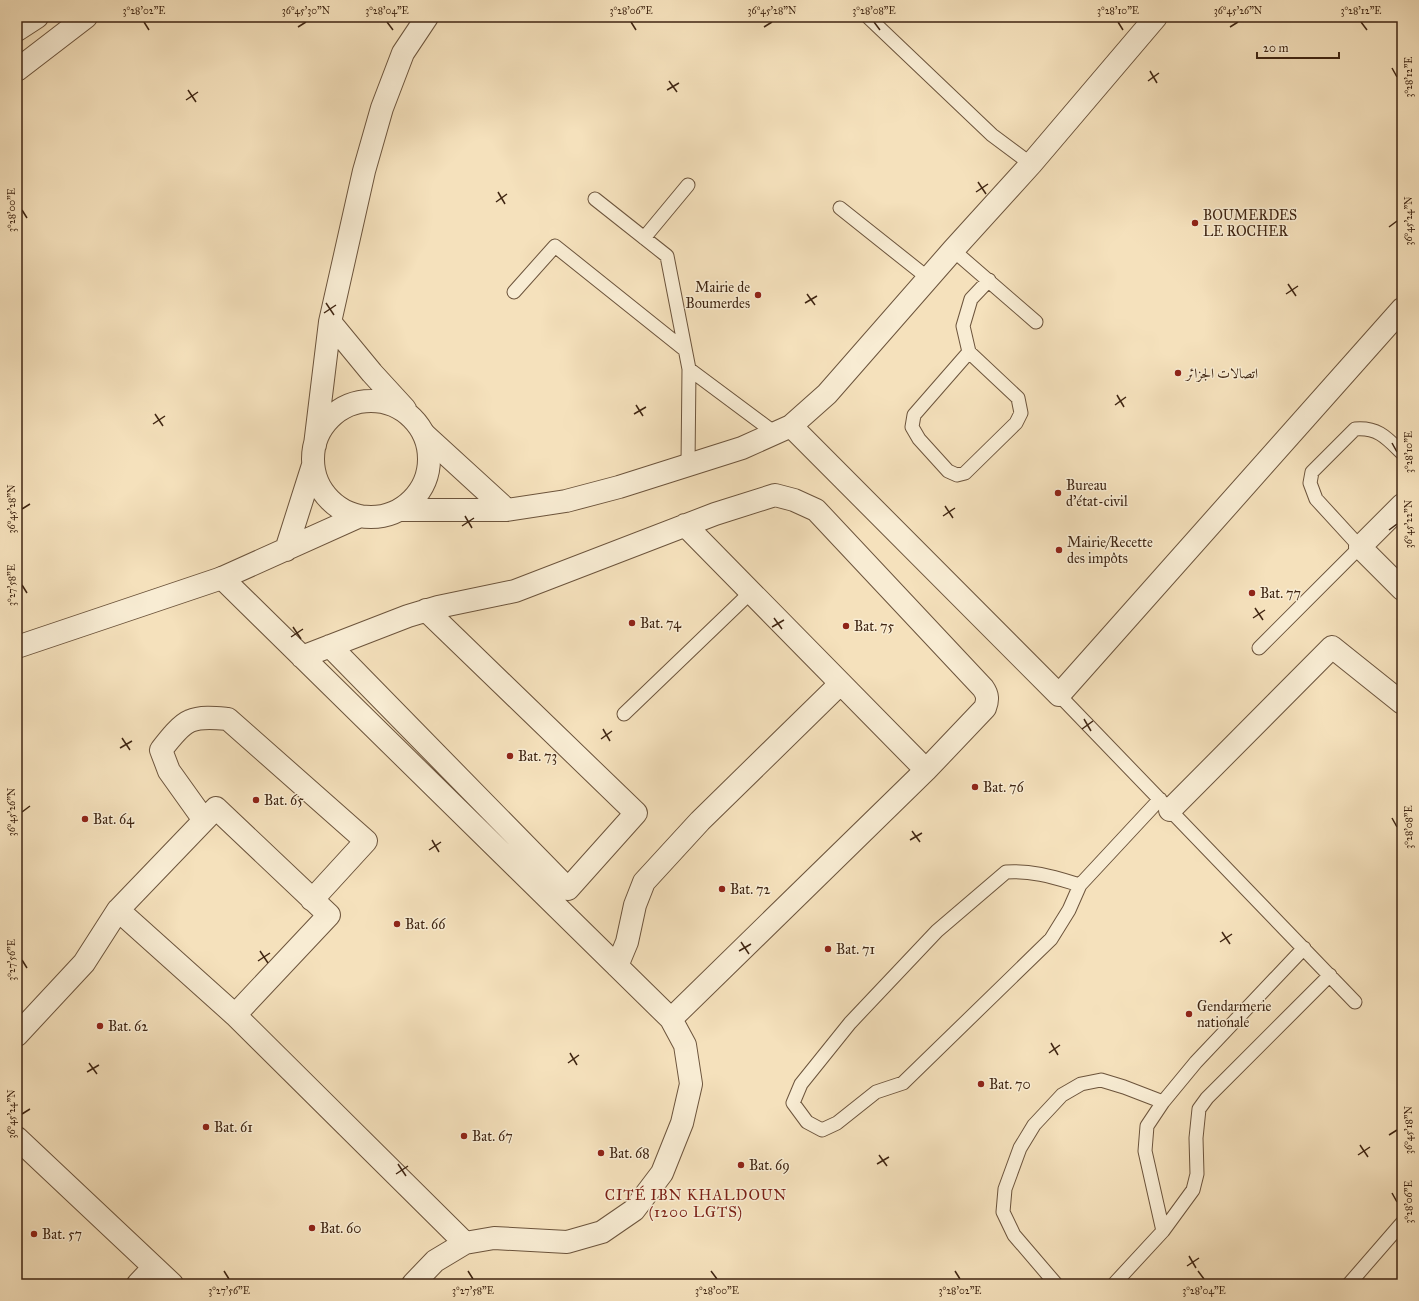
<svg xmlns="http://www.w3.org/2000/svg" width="1419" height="1301" font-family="'IM FELL Great Primer',Amiri,serif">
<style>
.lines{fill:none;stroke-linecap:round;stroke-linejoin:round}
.service-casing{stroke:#6c543c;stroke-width:15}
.minor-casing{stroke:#6c543c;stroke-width:24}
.tertiary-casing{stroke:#6c543c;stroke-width:24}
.service{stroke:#f8ecd3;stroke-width:13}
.minor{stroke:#f8ecd3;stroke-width:22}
.tertiary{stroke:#f8ecd3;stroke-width:22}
.ticks{fill:none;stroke:#3f2512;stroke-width:1.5}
.poi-dot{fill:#8f2418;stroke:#f8ecd3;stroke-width:1.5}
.labels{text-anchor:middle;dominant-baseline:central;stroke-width:3;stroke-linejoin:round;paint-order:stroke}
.poi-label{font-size:14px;fill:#3f2512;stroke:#f8ecd3;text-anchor:start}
.neighbourhood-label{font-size:15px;letter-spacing:1px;fill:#7a1f14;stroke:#f8ecd3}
.neatline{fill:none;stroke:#3f2512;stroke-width:1.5}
.ticks-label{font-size:10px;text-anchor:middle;fill:#3f2512}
</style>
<rect width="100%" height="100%" fill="#f5e1bc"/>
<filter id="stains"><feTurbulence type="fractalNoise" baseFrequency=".005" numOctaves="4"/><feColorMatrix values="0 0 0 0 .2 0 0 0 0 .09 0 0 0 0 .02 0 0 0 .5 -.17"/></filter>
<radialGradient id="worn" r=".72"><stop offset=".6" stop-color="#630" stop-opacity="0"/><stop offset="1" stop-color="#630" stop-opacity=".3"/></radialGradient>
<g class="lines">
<defs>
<path id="service" d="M868,17L992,135L1031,164
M595,199L667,256L689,369L775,433
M840,208L928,278
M644,238L688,185
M953,250L1036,322
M514,292L555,246L685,350
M969,352L1018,398L1021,413L1016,423L965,473L957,475L948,471L919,439L912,427L914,415L969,352L963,326L971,299L989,280
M688,465L689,369
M1259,648L1360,547L1316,499L1310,483L1312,472L1355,429C1378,427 1387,438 1402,453
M1059,695L1355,1002
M624,714L751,592
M1080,885C1056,878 1032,870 1006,872L937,931L850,1023L801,1084L793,1103L807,1122L822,1130L837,1123L876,1092L903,1083L1051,939L1069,910L1080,885L1160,799
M1163,1231L1193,1190L1197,1174L1196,1138L1199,1109L1207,1098L1330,975
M1056,1284L1014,1235L1003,1212L1005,1189L1020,1148L1034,1125L1062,1095L1081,1084L1101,1080L1124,1087L1163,1102
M1114,1284L1163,1231L1145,1151L1147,1126L1163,1102L1196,1062L1304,948
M1349,1284L1402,1223"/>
<path id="minor" d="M791,426L1059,695L1402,309
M1402,505L1360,547L1402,589
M400,510H507L424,434
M507,510L566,501L619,487L742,448L791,426L827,394L953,250L1031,164L1156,17
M685,525L926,770
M222,578L671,1019L685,1045L691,1084L682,1123L662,1173L634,1210L602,1232L567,1242L494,1238L465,1243L435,1261L413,1284
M330,646L568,889L636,813L426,610
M302,657L408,616L438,607L515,591L715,514L775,495L794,500L816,510L983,688C988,695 988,700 985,708L926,770L671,1019
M1170,810L1332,647L1402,703
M204,820L169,771L161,750C168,741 180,725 190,721C201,716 217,718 228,719L366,841L312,900
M617,966L627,942L635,905L644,882L700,821L840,684
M235,1015L329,915L216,808L118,910L235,1015L465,1243
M17,1035L84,963L118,910
M17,1138L172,1284
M138,1284L154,1267"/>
<path id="tertiary" d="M17,30L37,17
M17,70L86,17
M330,322L372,373L405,409
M313 459a58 58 0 1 1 116 0a58 58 0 1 1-116 0Z
M315,445L330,322L364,171L382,108L403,53L427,17
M286,550L313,465
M17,647L222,578L360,516"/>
</defs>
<use href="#service" class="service-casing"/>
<use href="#minor" class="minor-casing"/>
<use href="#tertiary" class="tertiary-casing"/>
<use href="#service" class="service"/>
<use href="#minor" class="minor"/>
<use href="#tertiary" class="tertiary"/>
</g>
<path class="ticks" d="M144,22L149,30M387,22L393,30M631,22L636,30M874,22L880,30M1118,22L1123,30M1361,22L1367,30M298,27L306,22M764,27L772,22M1230,27L1238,22M1392,68L1397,77M1150,71L1157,83M669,81L677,92M1148,81L1159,73M188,90L196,102M667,90L679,83M186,100L198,92M978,182L986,194M498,192L505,204M976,192L988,184M496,202L507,194M22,210L27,218M1389,227L1397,221M1288,284L1296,296M807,294L815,305M1286,294L1298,286M326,303L334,315M805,303L817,296M324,313L336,305M1117,395L1124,407M636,405L643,416M1115,405L1126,397M155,414L163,426M634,414L646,407M153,424L165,416M1392,443L1397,452M945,506L953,518M22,509L30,504M465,516L472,528M943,516L955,508M462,526L474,518M1389,530L1397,524M22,585L27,593M1255,608L1263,620M774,618L782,629M1253,618L1265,610M293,627L301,639M772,627L784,620M291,637L303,629M1084,719L1091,731M603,729L610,741M1082,729L1093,721M122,738L130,750M601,739L612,731M120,748L132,741M22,812L30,806M1392,818L1397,827M912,831L920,842M432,840L439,852M910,840L922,833M429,850L441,842M1222,932L1230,944M741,942L749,954M1220,942L1232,934M260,951L268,963M739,951L751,944M22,960L27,968M258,961L270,953M1051,1043L1058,1055M570,1053L577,1065M1049,1053L1060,1045M89,1063L97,1074M568,1063L579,1055M87,1072L99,1065M22,1114L30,1109M1389,1135L1397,1130M1360,1145L1368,1157M879,1155L887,1166M1358,1155L1370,1147M398,1164L406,1176M877,1164L889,1157M396,1174L408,1166M1392,1193L1397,1202M1189,1256L1196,1268M1187,1266L1199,1258M224,1271L229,1279M468,1271L473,1279M711,1271L717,1279M955,1271L960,1279M1198,1271L1204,1279"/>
<g class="poi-dot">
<circle cx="1195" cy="223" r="4"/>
<circle cx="758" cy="295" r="4"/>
<circle cx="1178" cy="373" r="4"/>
<circle cx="1058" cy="493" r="4"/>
<circle cx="1059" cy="550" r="4"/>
<circle cx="1252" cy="593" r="4"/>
<circle cx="632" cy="623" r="4"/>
<circle cx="846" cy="626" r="4"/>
<circle cx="510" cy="756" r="4"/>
<circle cx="975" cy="787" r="4"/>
<circle cx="256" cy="800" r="4"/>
<circle cx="85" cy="819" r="4"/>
<circle cx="722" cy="889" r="4"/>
<circle cx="397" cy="924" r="4"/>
<circle cx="828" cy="949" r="4"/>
<circle cx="1189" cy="1014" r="4"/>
<circle cx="100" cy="1026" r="4"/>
<circle cx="981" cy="1084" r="4"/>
<circle cx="206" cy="1127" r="4"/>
<circle cx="464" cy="1136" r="4"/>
<circle cx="601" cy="1153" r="4"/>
<circle cx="741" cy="1165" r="4"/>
<circle cx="312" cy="1228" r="4"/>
<circle cx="34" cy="1234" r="4"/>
</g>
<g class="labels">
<g class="poi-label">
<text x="1203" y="215">BOUMERDES<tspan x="1203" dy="16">LE ROCHER</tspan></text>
<text x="750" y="287" text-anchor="end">Mairie de<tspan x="750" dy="16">Boumerdes</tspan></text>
<text x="1186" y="373">اتصالات الجزائر</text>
<text x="1066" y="485">Bureau<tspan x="1066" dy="16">d'état-civil</tspan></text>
<text x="1067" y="542">Mairie/Recette<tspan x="1067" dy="16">des impôts</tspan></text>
<text x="1260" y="593">Bat. 77</text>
<text x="640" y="623">Bat. 74</text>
<text x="854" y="626">Bat. 75</text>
<text x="518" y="756">Bat. 73</text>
<text x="983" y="787">Bat. 76</text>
<text x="264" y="800">Bat. 65</text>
<text x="93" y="819">Bat. 64</text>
<text x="730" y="889">Bat. 72</text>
<text x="405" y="924">Bat. 66</text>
<text x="836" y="949">Bat. 71</text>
<text x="1197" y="1006">Gendarmerie<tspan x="1197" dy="16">nationale</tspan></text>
<text x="108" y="1026">Bat. 62</text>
<text x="989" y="1084">Bat. 70</text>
<text x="214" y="1127">Bat. 61</text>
<text x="472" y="1136">Bat. 67</text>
<text x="609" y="1153">Bat. 68</text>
<text x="749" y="1165">Bat. 69</text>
<text x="320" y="1228">Bat. 60</text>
<text x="42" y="1234">Bat. 57</text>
</g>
<g class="neighbourhood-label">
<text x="696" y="1195">CITÉ IBN KHALDOUN<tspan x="696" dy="17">(1200 LGTS)</tspan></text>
</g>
</g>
<rect width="1419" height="1301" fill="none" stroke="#f5e1bc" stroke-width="44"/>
<path d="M1257 52v6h82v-6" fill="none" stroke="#3f2512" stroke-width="2"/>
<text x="1263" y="52" font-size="12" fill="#3f2512" stroke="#f8ecd3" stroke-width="3" paint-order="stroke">20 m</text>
<rect x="22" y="22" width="1375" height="1257" class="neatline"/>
<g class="ticks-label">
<text x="144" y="14">3°28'02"E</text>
<text x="306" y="14">36°45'30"N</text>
<text x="387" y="14">3°28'04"E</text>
<text x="631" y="14">3°28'06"E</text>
<text x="772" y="14">36°45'28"N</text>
<text x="874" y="14">3°28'08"E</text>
<text x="1118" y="14">3°28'10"E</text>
<text x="1238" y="14">36°45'26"N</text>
<text x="1361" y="14">3°28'12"E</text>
<text transform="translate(1408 77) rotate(-90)" y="4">3°28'12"E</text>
<text transform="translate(11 210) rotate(-90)" y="4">3°28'00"E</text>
<text transform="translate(1408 221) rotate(-90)" y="4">36°45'24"N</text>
<text transform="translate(1408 452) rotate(-90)" y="4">3°28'10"E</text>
<text transform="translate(11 509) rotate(-90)" y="4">36°45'28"N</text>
<text transform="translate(1408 524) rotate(-90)" y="4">36°45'22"N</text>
<text transform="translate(11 585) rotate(-90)" y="4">3°27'58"E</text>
<text transform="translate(11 812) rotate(-90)" y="4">36°45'26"N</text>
<text transform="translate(1408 827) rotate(-90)" y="4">3°28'08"E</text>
<text transform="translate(11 960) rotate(-90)" y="4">3°27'56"E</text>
<text transform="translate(11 1114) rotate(-90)" y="4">36°45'24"N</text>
<text transform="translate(1408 1130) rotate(-90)" y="4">36°45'18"N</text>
<text transform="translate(1408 1202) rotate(-90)" y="4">3°28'06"E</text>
<text x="229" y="1294">3°27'56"E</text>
<text x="473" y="1294">3°27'58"E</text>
<text x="717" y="1294">3°28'00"E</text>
<text x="960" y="1294">3°28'02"E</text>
<text x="1204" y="1294">3°28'04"E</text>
</g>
<rect width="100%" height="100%" filter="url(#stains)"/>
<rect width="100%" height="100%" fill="url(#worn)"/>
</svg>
